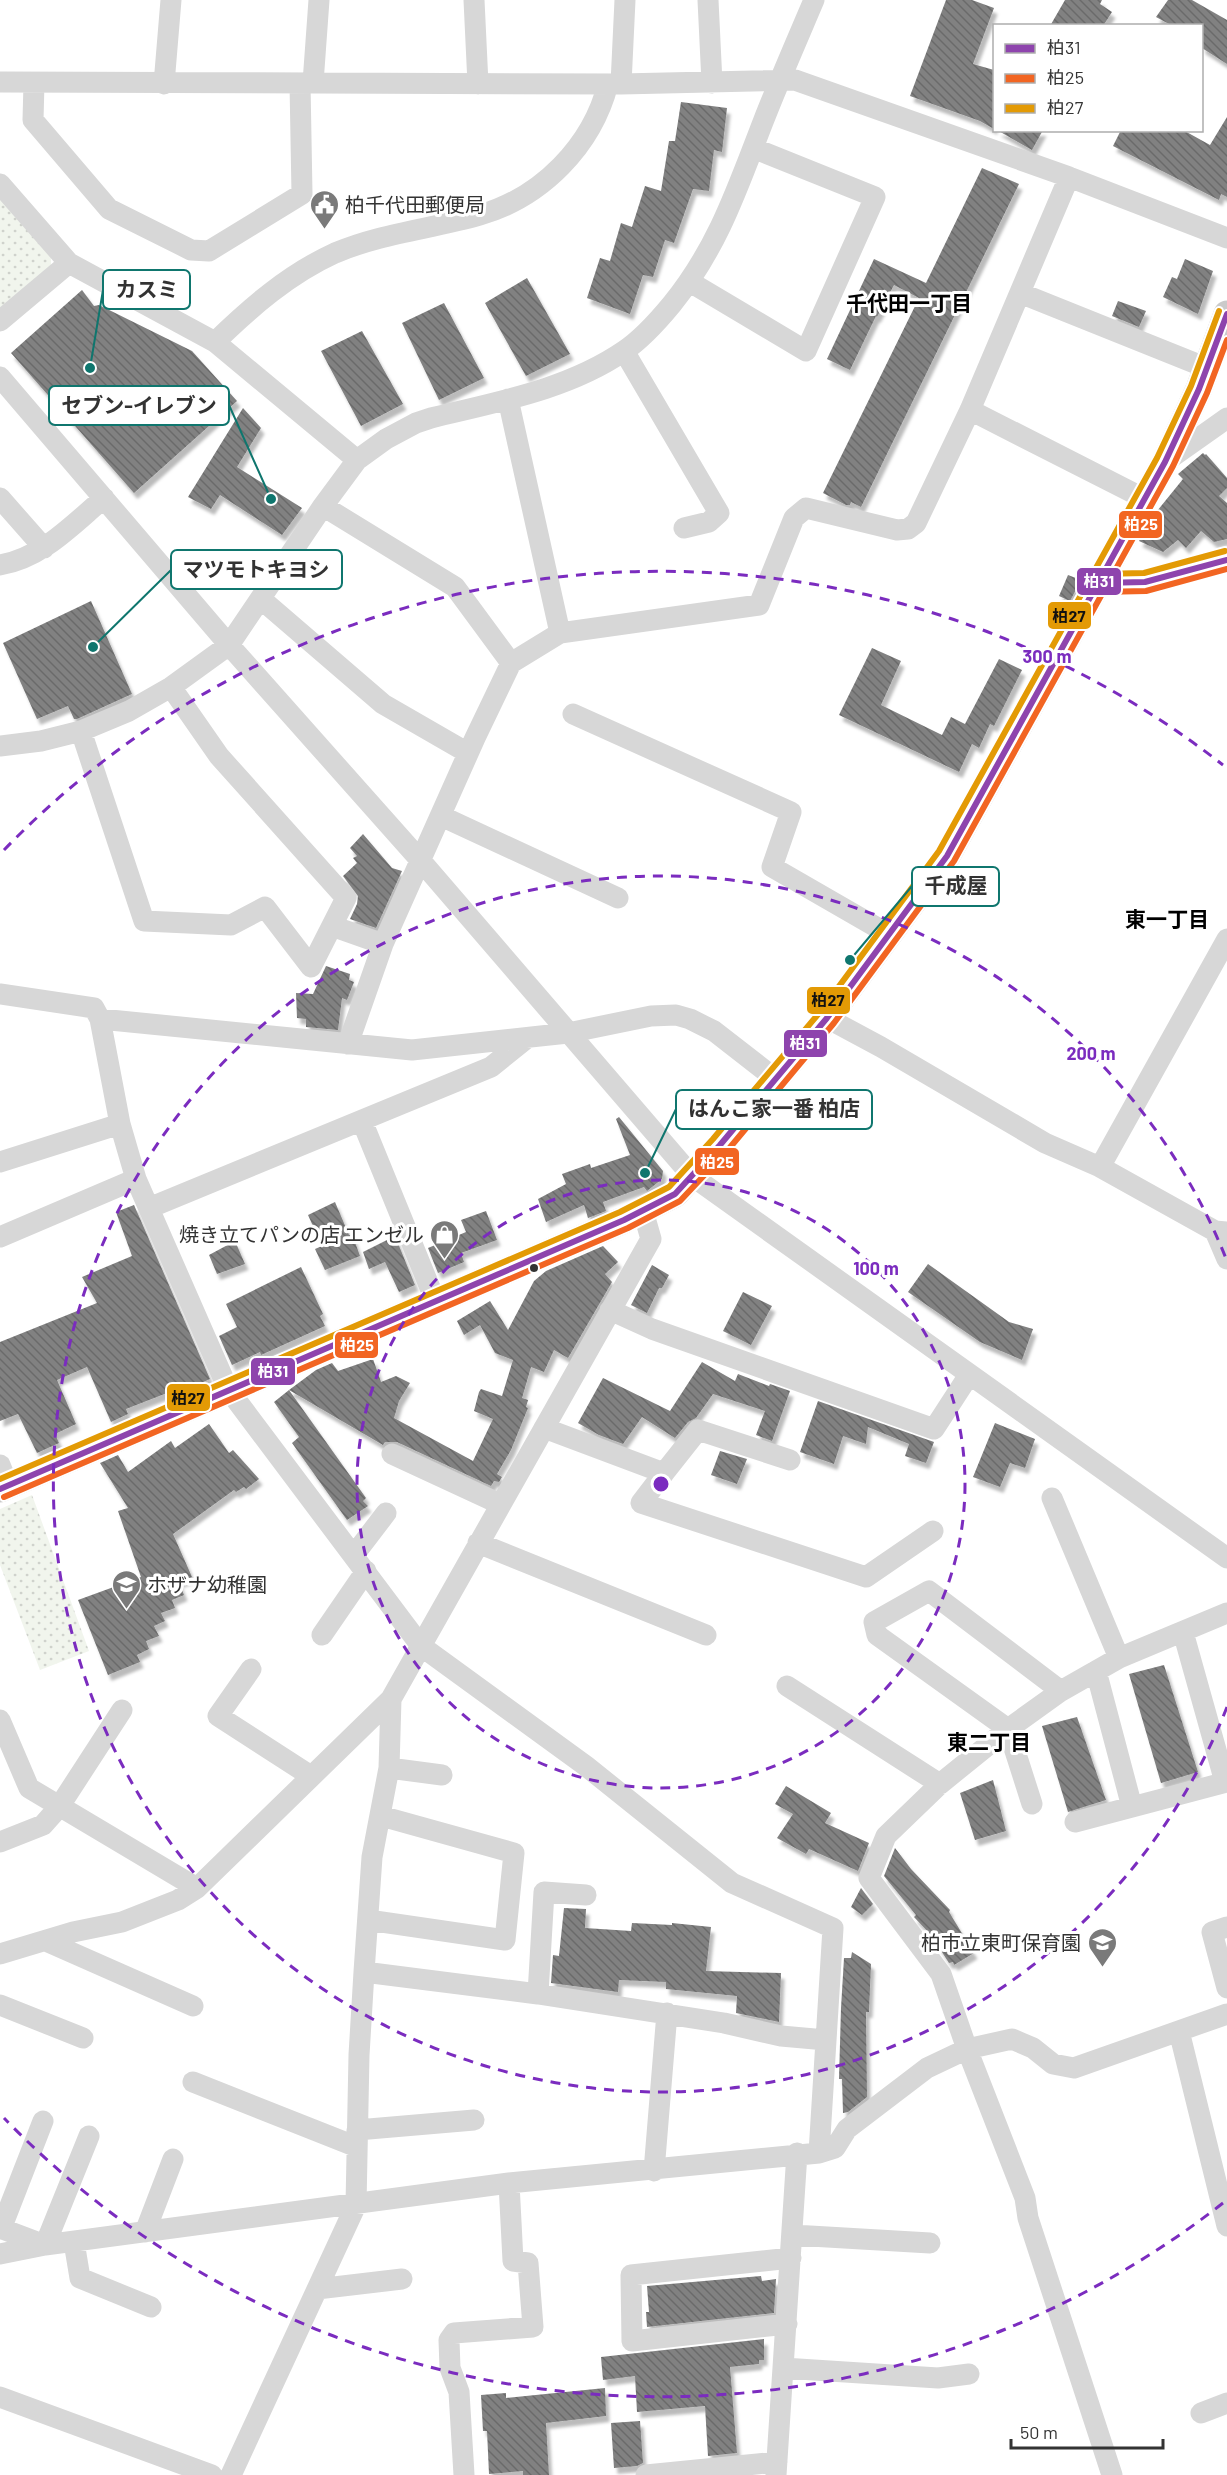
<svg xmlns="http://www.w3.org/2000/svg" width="1227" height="2475" font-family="Barlow,'Noto Sans JP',sans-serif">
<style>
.park{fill:url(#park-dots)}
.building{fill:url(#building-back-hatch);filter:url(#shadow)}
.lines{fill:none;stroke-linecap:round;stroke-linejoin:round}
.minor{stroke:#d7d7d7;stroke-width:21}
.major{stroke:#cacaca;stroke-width:27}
.bus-1-casing{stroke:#fff;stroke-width:10}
.bus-2-casing{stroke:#fff;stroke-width:10}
.bus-3-casing{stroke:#fff;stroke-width:10}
.bus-1{stroke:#8e44ad;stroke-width:6}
.bus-2{stroke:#f26522;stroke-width:6}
.bus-3{stroke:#e39a05;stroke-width:6}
.ring{fill:none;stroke:#7b2cbf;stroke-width:3;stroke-dasharray:10 8}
.bus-dot{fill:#333;stroke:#fff;stroke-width:2}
.labels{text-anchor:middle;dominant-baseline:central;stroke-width:6;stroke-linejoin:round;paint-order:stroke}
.poi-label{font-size:20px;fill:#333;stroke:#fff;text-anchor:start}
.neighbourhood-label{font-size:21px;font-weight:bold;fill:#000;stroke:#fff}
.centre{fill:#7b2cbf;stroke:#fff;stroke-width:3}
.ring-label{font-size:18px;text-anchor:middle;font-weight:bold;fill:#7b2cbf;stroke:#fff;stroke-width:6;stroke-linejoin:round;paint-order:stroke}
.leader{fill:none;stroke:#0f766e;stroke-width:2}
.callout-dot{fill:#0f766e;stroke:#fff;stroke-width:2}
.callout{fill:#fff;stroke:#0f766e;stroke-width:2}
.callout-label{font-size:21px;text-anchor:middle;font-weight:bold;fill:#333}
.line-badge{stroke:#fff;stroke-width:2}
.badge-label{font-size:16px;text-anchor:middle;font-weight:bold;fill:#fff}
.pale-badge-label{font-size:16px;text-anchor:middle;font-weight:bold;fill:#111}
</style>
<defs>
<pattern id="park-dots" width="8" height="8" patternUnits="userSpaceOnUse" patternTransform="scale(1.5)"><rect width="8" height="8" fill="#f1f5ed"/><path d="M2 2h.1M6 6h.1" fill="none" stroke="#cfd2cc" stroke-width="1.8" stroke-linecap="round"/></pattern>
<pattern id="building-back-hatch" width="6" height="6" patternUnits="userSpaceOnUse" patternTransform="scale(1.5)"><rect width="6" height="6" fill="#818181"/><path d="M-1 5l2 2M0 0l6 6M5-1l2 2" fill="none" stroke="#6a6a6a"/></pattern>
<filter id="shadow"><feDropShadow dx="3.5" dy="6" stdDeviation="1.5" flood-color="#0004"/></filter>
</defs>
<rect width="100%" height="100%" fill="#fff"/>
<path class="park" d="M0,197L51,256V266L0,308Z
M32,1495L89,1651L40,1670L0,1565V1509Z"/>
<path class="building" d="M946,0H972L994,8L973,64L994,70V129L980,121L910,96Z
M1065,0H1102L1100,4L1112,12L1103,26H1050Z
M1168,0H1192L1227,20V64L1202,48V26H1173L1156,17Z
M681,102L727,108L722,152L714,150L709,191L693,189L674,243L665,240L653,277L643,275L630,314L587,298L600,258L610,261L621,223L632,227L645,186L661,191L669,141H675Z
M1227,117V197L1221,194L1219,200L1113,146L1121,130H1183L1210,145Z
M997,130H1043L1032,150Z
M982,168L1019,184L861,507L851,502L850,505H846L823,493L919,298L894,285L877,317L876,316L850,370L827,359L874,259L926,283Z
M1185,259L1213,271L1198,314L1163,297L1172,277L1177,279Z
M527,278L570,354L526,376L485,303Z
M82,290L94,306L99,305L192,351L237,401L134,493L11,353Z
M1118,301L1146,311L1139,327L1112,316Z
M444,303L484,378L439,400L402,323Z
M362,331L403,404L361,426L321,351Z
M243,408L261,428L237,467L302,508L282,535L220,495L211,509L188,497Z
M1203,453L1205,455L1206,454L1227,478V488L1219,496L1227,503V539L1214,542L1201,531L1186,548L1178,540L1163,552L1139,541L1153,516L1183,479L1178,474Z
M1068,575L1081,580L1070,601L1059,596Z
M91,601L132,694L77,719H74L68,706L37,719L3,643Z
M872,648L901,661L881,705L942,735L951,717L965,724L999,659L1022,670L994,726L990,724L979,748L972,744L959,772L839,715Z
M363,834L392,868L402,871L376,928L350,919L357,904L358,896L343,876L357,863L353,858L357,856L350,848Z
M326,966L350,974L349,980L354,982L347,1000L342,998L338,1030L306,1027V1019L297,1018L296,993L313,994Z
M619,1117L663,1171L662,1179L647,1191L644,1187L603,1202L606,1211L588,1218L584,1205L546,1222L538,1199L566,1184L562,1174L590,1164L591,1168L630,1155L616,1119Z
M335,1202L349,1235L352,1234L360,1256L325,1270L315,1249L322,1246L308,1215Z
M134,1205L210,1379L169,1397L167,1393L126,1409L128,1414L111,1422L87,1367L57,1380L76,1424L55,1434L59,1443L37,1453L18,1414L0,1421V1342L97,1303L82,1277L132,1256L116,1212Z
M486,1211L497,1240L461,1253L464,1262L438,1273L428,1248L466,1232L461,1220Z
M395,1236L415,1285L399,1292L385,1262L369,1269L363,1252Z
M235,1241L245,1264L217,1274L209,1255Z
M603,1246L618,1262L605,1274L612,1282L568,1358L554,1350L544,1372L531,1367L522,1398L528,1400L526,1407L528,1408L511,1450L497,1474L502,1477L499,1482L494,1481L491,1486L397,1442H385L383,1445L289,1390L316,1370L332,1363L338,1371L373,1359L381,1382L396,1376L410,1383L399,1401L394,1418L473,1461L493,1419L474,1411L479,1392L481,1389L502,1396L513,1360L495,1353L480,1325L464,1335L457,1321L490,1301L508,1330L534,1281L546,1271Z
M928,1264L1009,1322L1033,1329L1022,1360L980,1342L908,1292Z
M652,1265L669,1275L662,1288H659L647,1313L631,1305Z
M301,1267L323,1314L320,1316L325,1326L261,1355L260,1352L232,1365L219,1336L237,1327L226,1304Z
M743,1292L772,1306L751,1345L723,1331Z
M702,1362L735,1381L738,1374L769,1386L770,1384L790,1391L772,1441L756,1435L765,1411L713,1394L696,1418L688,1422L675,1438L642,1417L623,1444L599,1435L578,1423L603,1378L670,1411Z
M289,1390L366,1498L363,1501L368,1506L347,1520L292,1443L299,1437L274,1402Z
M818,1401L934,1442L926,1463L905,1456L909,1444L868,1427L866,1444L843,1436L834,1464L800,1452Z
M995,1423L1035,1439L1025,1468L1010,1463L1000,1487L973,1477Z
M209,1424L229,1453L233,1450L259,1479L246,1489L244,1487L236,1492L234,1490L173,1534L192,1577L179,1582L184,1595L172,1600L175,1608L161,1613L165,1621L154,1626L159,1636L146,1641L149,1649L137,1655L140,1662L108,1675L78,1600L141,1577L118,1511L128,1508L100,1463L118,1455L128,1472L171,1441L175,1448Z
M720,1451L747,1459L737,1484L711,1475Z
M1164,1665L1198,1772L1161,1783L1129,1674Z
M1077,1717L1106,1800L1068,1812L1042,1726Z
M993,1780L1006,1831L975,1840L960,1793Z
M786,1786L831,1813L825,1823L869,1843L858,1871L809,1849L806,1854L777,1838L793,1814L775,1804Z
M895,1848L911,1869L950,1910L949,1912L974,1953L954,1965L953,1962L949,1963L931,1935L914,1917L916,1915L884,1876Z
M861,1888L873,1904L862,1915L851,1907Z
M564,1908L586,1909L585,1928L631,1931L632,1923L672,1925V1923L711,1927L706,1971L781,1973L779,2022L736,2013L737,1996L666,1989V1982L619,1980L618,1992L551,1983L553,1955L559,1956Z
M852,1952L871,1964L869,2012H866L867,2097L848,2112L843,2113L842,2079H839L841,2008L844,1958H851Z
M761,2276L762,2281L776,2279L774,2313L647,2327L646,2312H649L647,2286Z
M764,2339V2360H759V2364L730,2367L737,2453L708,2456L705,2406L637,2412L635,2376L603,2380L601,2357Z
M605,2388L606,2416L546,2423L549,2475H523V2471L489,2474L487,2431H483L481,2395L506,2393V2398Z
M640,2421L643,2463L637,2466L614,2468L611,2423Z"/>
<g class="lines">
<path class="minor" d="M474,0L478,84
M708,0L712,83
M0,82L621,84L795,80L1069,177L1227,238
M34,83L33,120L109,209L191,250L209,251L302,194L300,83
M313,83L319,0
M164,84L171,0
M621,84L625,0
M0,184L69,263L215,342L357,460
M690,282L806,351L875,197L753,148
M1020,293L1207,368
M0,321L69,263
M215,342C251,307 289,274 335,253C382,233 432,229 480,215C542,197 592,146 608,84
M624,351L719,513L709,522L684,528
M0,377L229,645L421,861L692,1176L1227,1558
M508,399L560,633
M970,410L1145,499
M1165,462L1227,418
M0,498L44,548
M323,506L455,587L511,663
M0,565C42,558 72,525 104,498
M1099,583L1145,582L1227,560
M261,599L383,704L468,753
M573,714L791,812L772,867L890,935
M81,731L144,921L231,925L265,907L311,967L346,898L219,756L171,687
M0,746L41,741L81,731L129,711L171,687L229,645L323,506L357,460L386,439L416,423L431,418C496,402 567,390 624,351C642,339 658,321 672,304C718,247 737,189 763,122C779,81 797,40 814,0
M441,816L618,898
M332,926L383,944
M0,994L94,1008L100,1019L412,1050L568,1033L651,1016L676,1015L690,1019L714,1031L777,1080
M827,1018L881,1047L1045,1143L1100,1167L1215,1231L1227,1232
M348,1044L383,944L475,738L511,663L560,633L759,605L794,518L806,508L897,530L908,529L916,523L970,410L1069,177
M362,1121L435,1300
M0,1162L120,1124
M1100,1167L1227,939
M136,1179L228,1389L421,1646L586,1766L732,1883L833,1928L819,2153
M149,1208L491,1067L527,1038
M1215,1231L1227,1259
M0,1237L136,1179L120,1124L100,1019
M610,1310L652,1329L934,1429L969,1375
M544,1428L664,1473L641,1503L866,1577L933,1531
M392,1454L500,1504
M0,1465L8,1485
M664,1473L698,1430L790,1460
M1052,1498L1119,1658
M478,1543L706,1635
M354,1555L386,1513
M1183,1632L1225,1782
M322,1635L366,1571
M251,1669L218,1716L311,1776
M1096,1671L1132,1807
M787,1686L940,1784
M0,1720L29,1788L197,1888
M389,1768L442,1775
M1032,1804L1008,1729L877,1635L874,1622L929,1591L1061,1691
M1075,1822L1227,1782
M0,1842L43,1825L59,1807L122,1710
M368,1920L505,1940L514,1853L381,1816
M1227,1927L1212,1932L1227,1988
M48,1942L193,2006
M0,1954L73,1932L122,1922L178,1900L197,1888L391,1699L651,1239L643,1211
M364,1972L538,1994L724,2023L781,2036L826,2040
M538,1994L544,1892L586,1895
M0,2005L83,2038
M1179,2031L1227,2226
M193,2082L357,2147
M357,2130L474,2120
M654,2171L667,2013
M0,2228L45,2245L89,2136
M1,2229L43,2121
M145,2232L173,2159
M793,2235L930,2243
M74,2242L80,2278L151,2307
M0,2254L45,2245L509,2183L819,2153L835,2148L847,2129L927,2068L967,2049L1012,2039L1033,2048L1053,2064L1074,2068L1227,2014
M317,2289L402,2279
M787,2324L632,2341L631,2275L791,2258
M783,2368L938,2378L969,2374
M0,2397L212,2475
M1201,2413L1227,2403
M231,2475L356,2205L359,2055L364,1972L372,1857L389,1768L391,1699
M464,2475L459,2392L450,2368L449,2340L454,2333L533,2327L528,2263L513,2261L509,2183
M646,2475L777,2462
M776,2475L797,2153
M1112,2475L1028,2218L1025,2198L967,2049L941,1974L869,1878L886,1836L940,1784L1008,1729L1061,1691L1119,1658L1227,1613"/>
<path class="major" d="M0,1489L624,1220L675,1194L720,1145L827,1018L947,856L1165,462L1199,389L1227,314"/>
<defs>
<path id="bus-1" d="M1099,583L1145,582L1227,560
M0,1489L624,1220L675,1194L720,1145L827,1018L947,856L1165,462L1199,389L1227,314"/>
<path id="bus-2" d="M1099,592L1146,591L1227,569
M4,1497L628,1228L680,1201L727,1151L834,1023L954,861L1173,466L1207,393L1227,340"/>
<path id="bus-3" d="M1099,574L1144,573L1225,551
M0,1479L620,1212L669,1187L713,1139L820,1012L939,851L1157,458L1191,386L1219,311"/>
</defs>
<use href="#bus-1" class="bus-1-casing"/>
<use href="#bus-2" class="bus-2-casing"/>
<use href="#bus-3" class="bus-3-casing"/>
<use href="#bus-1" class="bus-1"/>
<use href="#bus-2" class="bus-2"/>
<use href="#bus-3" class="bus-3"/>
</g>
<g class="ring">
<circle cx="661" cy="1484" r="304"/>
<path d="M1227 1707A608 608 0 1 1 1227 1261"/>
<path d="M1223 2203A913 913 0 0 1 4 2118M4 850A913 913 0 0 1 1223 765"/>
</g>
<defs>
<symbol id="civic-pin" viewBox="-11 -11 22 30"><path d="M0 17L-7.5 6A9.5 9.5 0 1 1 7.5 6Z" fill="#7a7a7a" stroke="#fff"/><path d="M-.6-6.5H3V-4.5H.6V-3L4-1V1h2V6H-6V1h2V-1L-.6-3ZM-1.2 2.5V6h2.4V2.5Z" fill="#fff"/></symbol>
<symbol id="shop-pin" viewBox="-11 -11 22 30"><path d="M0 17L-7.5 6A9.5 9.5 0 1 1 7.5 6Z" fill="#7a7a7a" stroke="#fff"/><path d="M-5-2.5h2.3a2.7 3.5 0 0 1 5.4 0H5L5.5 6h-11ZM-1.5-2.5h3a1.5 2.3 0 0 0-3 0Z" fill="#fff"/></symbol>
<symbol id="school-pin" viewBox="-11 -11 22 30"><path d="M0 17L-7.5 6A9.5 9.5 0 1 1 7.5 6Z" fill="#7a7a7a" stroke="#fff"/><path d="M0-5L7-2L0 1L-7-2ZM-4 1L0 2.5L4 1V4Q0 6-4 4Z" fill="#fff"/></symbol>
</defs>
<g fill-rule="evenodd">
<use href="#civic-pin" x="308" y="188" width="33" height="45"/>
<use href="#shop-pin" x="428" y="1218" width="33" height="45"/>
<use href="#school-pin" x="110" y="1568" width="33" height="45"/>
<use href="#school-pin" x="1086" y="1926" width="33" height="45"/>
</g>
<circle class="bus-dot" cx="534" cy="1268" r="5"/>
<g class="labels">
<g class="poi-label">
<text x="345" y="204">柏千代田郵便局</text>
<text x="424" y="1234" text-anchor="end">焼き立てパンの店 エンゼル</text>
<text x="147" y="1584">ホザナ幼稚園</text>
<text x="1081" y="1942" text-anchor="end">柏市立東町保育園</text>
</g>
<g class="neighbourhood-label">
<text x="909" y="302">千代田一丁目</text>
<text x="1167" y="918">東一丁目</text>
<text x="989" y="1741">東二丁目</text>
</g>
</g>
<circle cx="661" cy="1484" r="9" class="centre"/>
<g class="ring-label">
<text x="1047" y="663">300 m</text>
<text x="1091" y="1060">200 m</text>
<text x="876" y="1275">100 m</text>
</g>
<path class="leader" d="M90 368L103 290M271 499L229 405M93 647L171 570M850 960L912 886M645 1173L676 1109"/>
<g class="callout-dot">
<circle cx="90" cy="368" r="6"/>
<circle cx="271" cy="499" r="6"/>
<circle cx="93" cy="647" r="6"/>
<circle cx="850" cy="960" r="6"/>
<circle cx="645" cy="1173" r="6"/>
</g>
<g class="callout">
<rect x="103" y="270" width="87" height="39" rx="6"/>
<rect x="49" y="386" width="180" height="39" rx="6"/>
<rect x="171" y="550" width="171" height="39" rx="6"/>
<rect x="912" y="867" width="87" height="39" rx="6"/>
<rect x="676" y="1090" width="196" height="39" rx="6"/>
</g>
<g class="callout-label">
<text x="147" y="297">カスミ</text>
<text x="139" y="413">セブン-イレブン</text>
<text x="256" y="577">マツモトキヨシ</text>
<text x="956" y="893">千成屋</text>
<text x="774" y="1116">はんこ家一番 柏店</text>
</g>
<g class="line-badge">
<rect x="1118" y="510" width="45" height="29" rx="6" fill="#f26522"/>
<rect x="1076" y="567" width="46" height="29" rx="6" fill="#8e44ad"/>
<rect x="1047" y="601" width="45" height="29" rx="6" fill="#e39a05"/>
<rect x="806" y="986" width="45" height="29" rx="6" fill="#e39a05"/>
<rect x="783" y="1029" width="45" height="29" rx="6" fill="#8e44ad"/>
<rect x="694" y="1147" width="46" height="29" rx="6" fill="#f26522"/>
<rect x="334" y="1331" width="45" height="28" rx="6" fill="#f26522"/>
<rect x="250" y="1357" width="46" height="29" rx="6" fill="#8e44ad"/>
<rect x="166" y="1383" width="45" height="29" rx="6" fill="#e39a05"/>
</g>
<g class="badge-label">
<text x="1141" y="530">柏25</text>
<text x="1099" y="587">柏31</text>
<text x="805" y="1049">柏31</text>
<text x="717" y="1168">柏25</text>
<text x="357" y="1351">柏25</text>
<text x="273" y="1377">柏31</text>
</g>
<g class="pale-badge-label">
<text x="1069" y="622">柏27</text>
<text x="828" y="1006">柏27</text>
<text x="188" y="1404">柏27</text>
</g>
<rect x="993" y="24" width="210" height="108" fill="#ffffff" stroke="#adadad" stroke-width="1.5"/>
<rect x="1005" y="44" width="30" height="9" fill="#8e44ad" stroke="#adadad" stroke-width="1.5"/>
<text x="1047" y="54" font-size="18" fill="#333333">柏31</text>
<rect x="1005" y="74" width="30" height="9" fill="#f26522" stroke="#adadad" stroke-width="1.5"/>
<text x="1047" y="84" font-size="18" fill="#333333">柏25</text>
<rect x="1005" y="104" width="30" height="9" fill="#e39a05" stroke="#adadad" stroke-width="1.5"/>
<text x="1047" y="114" font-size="18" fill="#333333">柏27</text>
<path d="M1011 2439v9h152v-9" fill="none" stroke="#333333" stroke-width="3"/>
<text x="1020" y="2439" font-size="18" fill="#333333" stroke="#ffffff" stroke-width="4.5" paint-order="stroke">50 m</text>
</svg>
